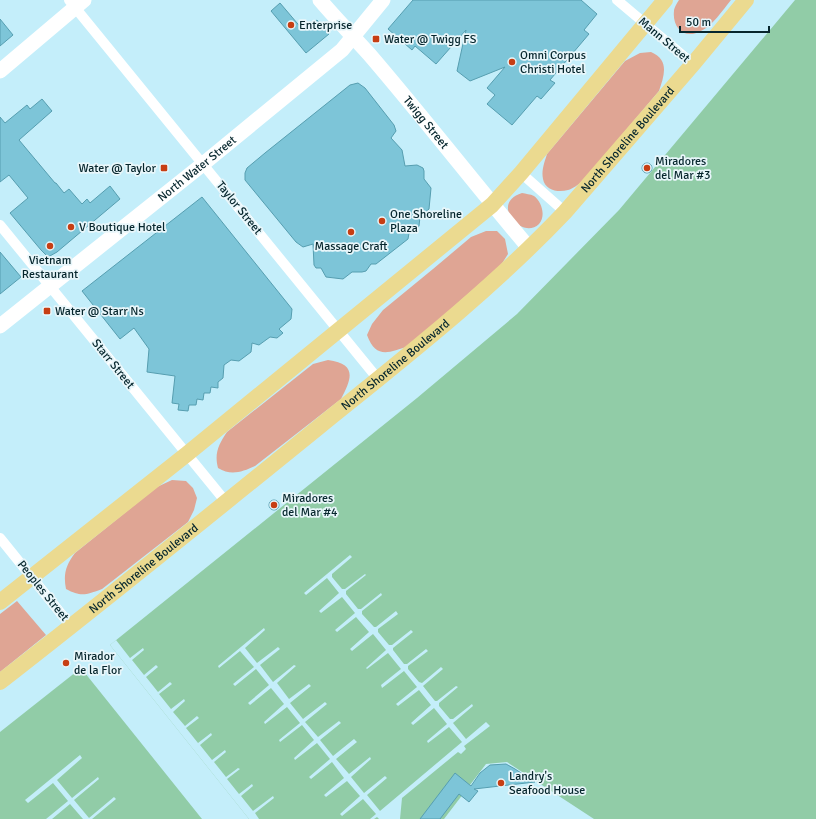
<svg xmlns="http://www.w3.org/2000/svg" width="816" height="819" font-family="Signika,sans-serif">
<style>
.green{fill:#dfa594}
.water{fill:#91cca7}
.pier{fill:#c4eefa}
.building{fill:#7dc5d8;stroke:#569eb0}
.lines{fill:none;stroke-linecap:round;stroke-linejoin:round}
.street{stroke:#fff;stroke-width:10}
.secondary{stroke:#fff;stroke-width:15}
.primary{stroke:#ebda90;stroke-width:16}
.poi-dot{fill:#c73e13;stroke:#e8f6fa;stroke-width:1.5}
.labels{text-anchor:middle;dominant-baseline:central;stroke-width:3.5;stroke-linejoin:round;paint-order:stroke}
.poi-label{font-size:12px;fill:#06262d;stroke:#e8f6fa;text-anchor:start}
.street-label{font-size:12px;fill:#06262d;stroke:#e8f6fa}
</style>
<rect width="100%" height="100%" fill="#c4eefa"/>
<path class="green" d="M679,0H731C722,11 713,25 701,31C685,40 672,28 674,11C674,8 677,3 679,0Z
M651,52C670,60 664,76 659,91L582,182C578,184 573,189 568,190C558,193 545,190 543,179C541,170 545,161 547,154L625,61L640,53Z
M522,193C526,194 530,194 534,196C542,202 546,216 539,224C522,241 489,203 522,193Z
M486,231H497L505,239L508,254L501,265L409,346C388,353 376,359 367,335L372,324L383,310L433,269L471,237Z
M328,360C357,364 352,378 341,399L255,466C242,472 231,476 218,468C214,453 219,444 227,432L313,364Z
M172,480L186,481L193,488L197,498L194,510L188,522L102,589C86,595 81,597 66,589C63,574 66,565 75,553L157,487Z
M17,601L46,635L0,672V614Z"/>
<path class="water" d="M795,0H816V819H594L507,762L486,764L444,819H249L110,645L417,398L517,314L619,210Z
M81,668L202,819H0V732Z"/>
<path class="pier" d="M350,555L352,557L332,574V577L342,589H345L365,574L366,575L346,591V594L358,609H361L381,593L382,595L362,611V614L374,627H376L396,611L398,614L378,629V632L389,645H392L411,630L413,632L393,648V650L404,664H407L426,649L428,651L408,666V669L419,682L422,683L441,667L443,669L423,686L435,701H437L456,686L458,687L439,703V706L450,719H453L472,704L473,706L453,723L466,739L486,722L490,726L464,746L466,749L461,754L458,752L402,798L400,819H379L377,817L374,819H370L376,814L363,799L342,816L340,814L360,796L347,781L326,797L324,795L344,778L332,762L311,779L309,777L330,759L317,743L295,760L294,758L314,740L302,725L280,742L279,740L300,723L287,707L265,724L264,722L284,704L271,688L250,705L248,703L269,685L256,669L235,686L233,684L254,667L240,651L219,668L218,666L264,628L265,630L245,648L257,663L278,647L280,649L260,665L273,682L294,665L296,666L277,683L289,699L309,684L311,686L290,703L303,719L325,702L327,704L305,722L318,737L339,721L341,723L320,740L333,756L354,739L357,742L336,759L349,774L370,757L371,759L351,777L364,793L385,776L387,778L367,795L380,811L462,742L449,727L428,743L427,741L447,724L434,708L413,725L411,723L431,705L419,690L398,706L396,704L417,687L404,671L382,688L381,685L401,669L388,653L367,669L366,668L386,650L373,634L352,651L350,649L369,632L356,617L337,632L335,630L355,613L342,597L321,613L319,611L339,593L327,578L306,595L304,593Z
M116,640L130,658L143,648L144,650L132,660L144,675L156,665L158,667L146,677L158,692L170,682L172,684L159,694L171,709L184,699L185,701L173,712L185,726L197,716L199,718L186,728L198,743L211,733L212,735L200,745L212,760L225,750L226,752L214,762L226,777L238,768L240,769L227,779L239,794L252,784L253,786L241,796L253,811L273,796L274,798L255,813L259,819H249L110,645Z
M80,755L82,758L57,780L72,798L98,777L99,779L74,800L89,818L114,797L116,799L92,819H83L70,804L52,819H46L68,801L53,783L28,803L25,800Z"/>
<path class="building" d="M413,0H581L597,14L584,30L589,34L550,80L555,83L541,99L537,96L512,125L487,104L495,95L487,88L505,67L470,81L457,71L466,30L436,64L415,46L412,50L388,29Z
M280,3L303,30L317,20L329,34L306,53L271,11Z
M0,19L13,35L0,46Z
M358,83L365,88L394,125L396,131L391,138L402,150L405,166L417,165L423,168L424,171V179L431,188L429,209L420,217L419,226L415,231L409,233L408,239L376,264H371L366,271L362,272H352L343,279L326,277L321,268H316L314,265L313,244L303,247L296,242L245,180V173L247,168L265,153L350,85Z
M42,99L52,111L19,140L55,183H56L64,193L69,189L82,204L87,199L90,203L110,186L120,199L57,252L48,257L41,250L10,213L28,198L9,175L0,182V117L5,123L27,105L30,109Z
M642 168a5 5 0 1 1 10 0a5 5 0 1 1-10 0Z
M202,197L292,309L291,319L279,329L283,333L277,338L270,337L259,345L252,343L251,352L239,361L231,360L224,365L223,378L218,382V388L211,387L210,393H204L203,400L197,399L196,405H189L188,411L178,410L179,404L172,403L175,376L147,372L149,349L134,328L120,339L82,291Z
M0,252L21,277L0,294Z
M269 505a5 5 0 1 1 10 0a5 5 0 1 1-10 0Z
M506,764L515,769L535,782L474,789L478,791L469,802L459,794L440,819H420L455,773L471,786L480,773L490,765Z"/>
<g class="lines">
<path class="street" d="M69,0L378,379
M617,0L693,64
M521,173L565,212
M0,225L226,502
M0,538L71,626"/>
<g class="secondary">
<path id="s1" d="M320,0C336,19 353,36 369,54C424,118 475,184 529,248"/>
<path d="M0,71L84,0"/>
<path id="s2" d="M0,326L203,164L342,50L383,0"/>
</g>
<g class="primary">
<path d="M0,602L187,454L492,205L521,173L665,0"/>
<path id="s3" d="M0,682C108,598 214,512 320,426C404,358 490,291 565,212L693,64L746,0"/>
</g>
</g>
<g class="poi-dot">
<circle cx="291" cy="25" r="4"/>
<rect x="372" y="35" width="8" height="8" rx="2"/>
<circle cx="512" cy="62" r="4"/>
<rect x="160" y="164" width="8" height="8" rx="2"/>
<circle cx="647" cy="168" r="4"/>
<circle cx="382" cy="221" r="4"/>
<circle cx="71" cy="227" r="4"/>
<circle cx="351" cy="232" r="4"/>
<circle cx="50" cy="246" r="4"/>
<rect x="43" y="307" width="8" height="8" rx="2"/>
<circle cx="274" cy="505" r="4"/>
<circle cx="66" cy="663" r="4"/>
<circle cx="501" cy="783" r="4"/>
</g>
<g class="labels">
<g class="poi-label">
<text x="299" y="25">Enterprise</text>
<text x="384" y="39">Water @ Twigg FS</text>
<text x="520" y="55">Omni Corpus<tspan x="520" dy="14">Christi Hotel</tspan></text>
<text x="655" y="161">Miradores<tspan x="655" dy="14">del Mar #3</tspan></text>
<text x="156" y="168" text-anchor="end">Water @ Taylor</text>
<text x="390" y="214">One Shoreline<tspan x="390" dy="14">Plaza</tspan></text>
<text x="79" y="227">V Boutique Hotel</text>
<text x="351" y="246" text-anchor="middle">Massage Craft</text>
<text x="50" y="260" text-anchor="middle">Vietnam<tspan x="50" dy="14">Restaurant</tspan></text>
<text x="55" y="311">Water @ Starr Ns</text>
<text x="282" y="498">Miradores<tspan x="282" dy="14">del Mar #4</tspan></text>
<text x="74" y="656">Mirador<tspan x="74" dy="14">de la Flor</tspan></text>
<text x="509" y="776">Landry's<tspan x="509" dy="14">Seafood House</tspan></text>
</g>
<g class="street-label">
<text transform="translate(664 40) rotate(40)">Mann Street</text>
<text stroke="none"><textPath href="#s1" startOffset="162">Twigg Street</textPath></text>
<text stroke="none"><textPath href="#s3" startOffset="831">North Shoreline Boulevard</textPath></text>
<text stroke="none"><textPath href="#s2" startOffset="252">North Water Street</textPath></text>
<text transform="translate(239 208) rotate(51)">Taylor Street</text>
<text transform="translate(113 364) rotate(51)">Starr Street</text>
<text stroke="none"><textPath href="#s3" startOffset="507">North Shoreline Boulevard</textPath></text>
<text stroke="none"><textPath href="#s3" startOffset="183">North Shoreline Boulevard</textPath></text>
<text transform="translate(43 591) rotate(51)">Peoples Street</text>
</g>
</g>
<path d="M680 26v6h89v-6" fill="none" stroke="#06262d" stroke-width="2"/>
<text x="686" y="26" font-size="12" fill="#06262d" stroke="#e8f6fa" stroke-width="3" paint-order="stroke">50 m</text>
</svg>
